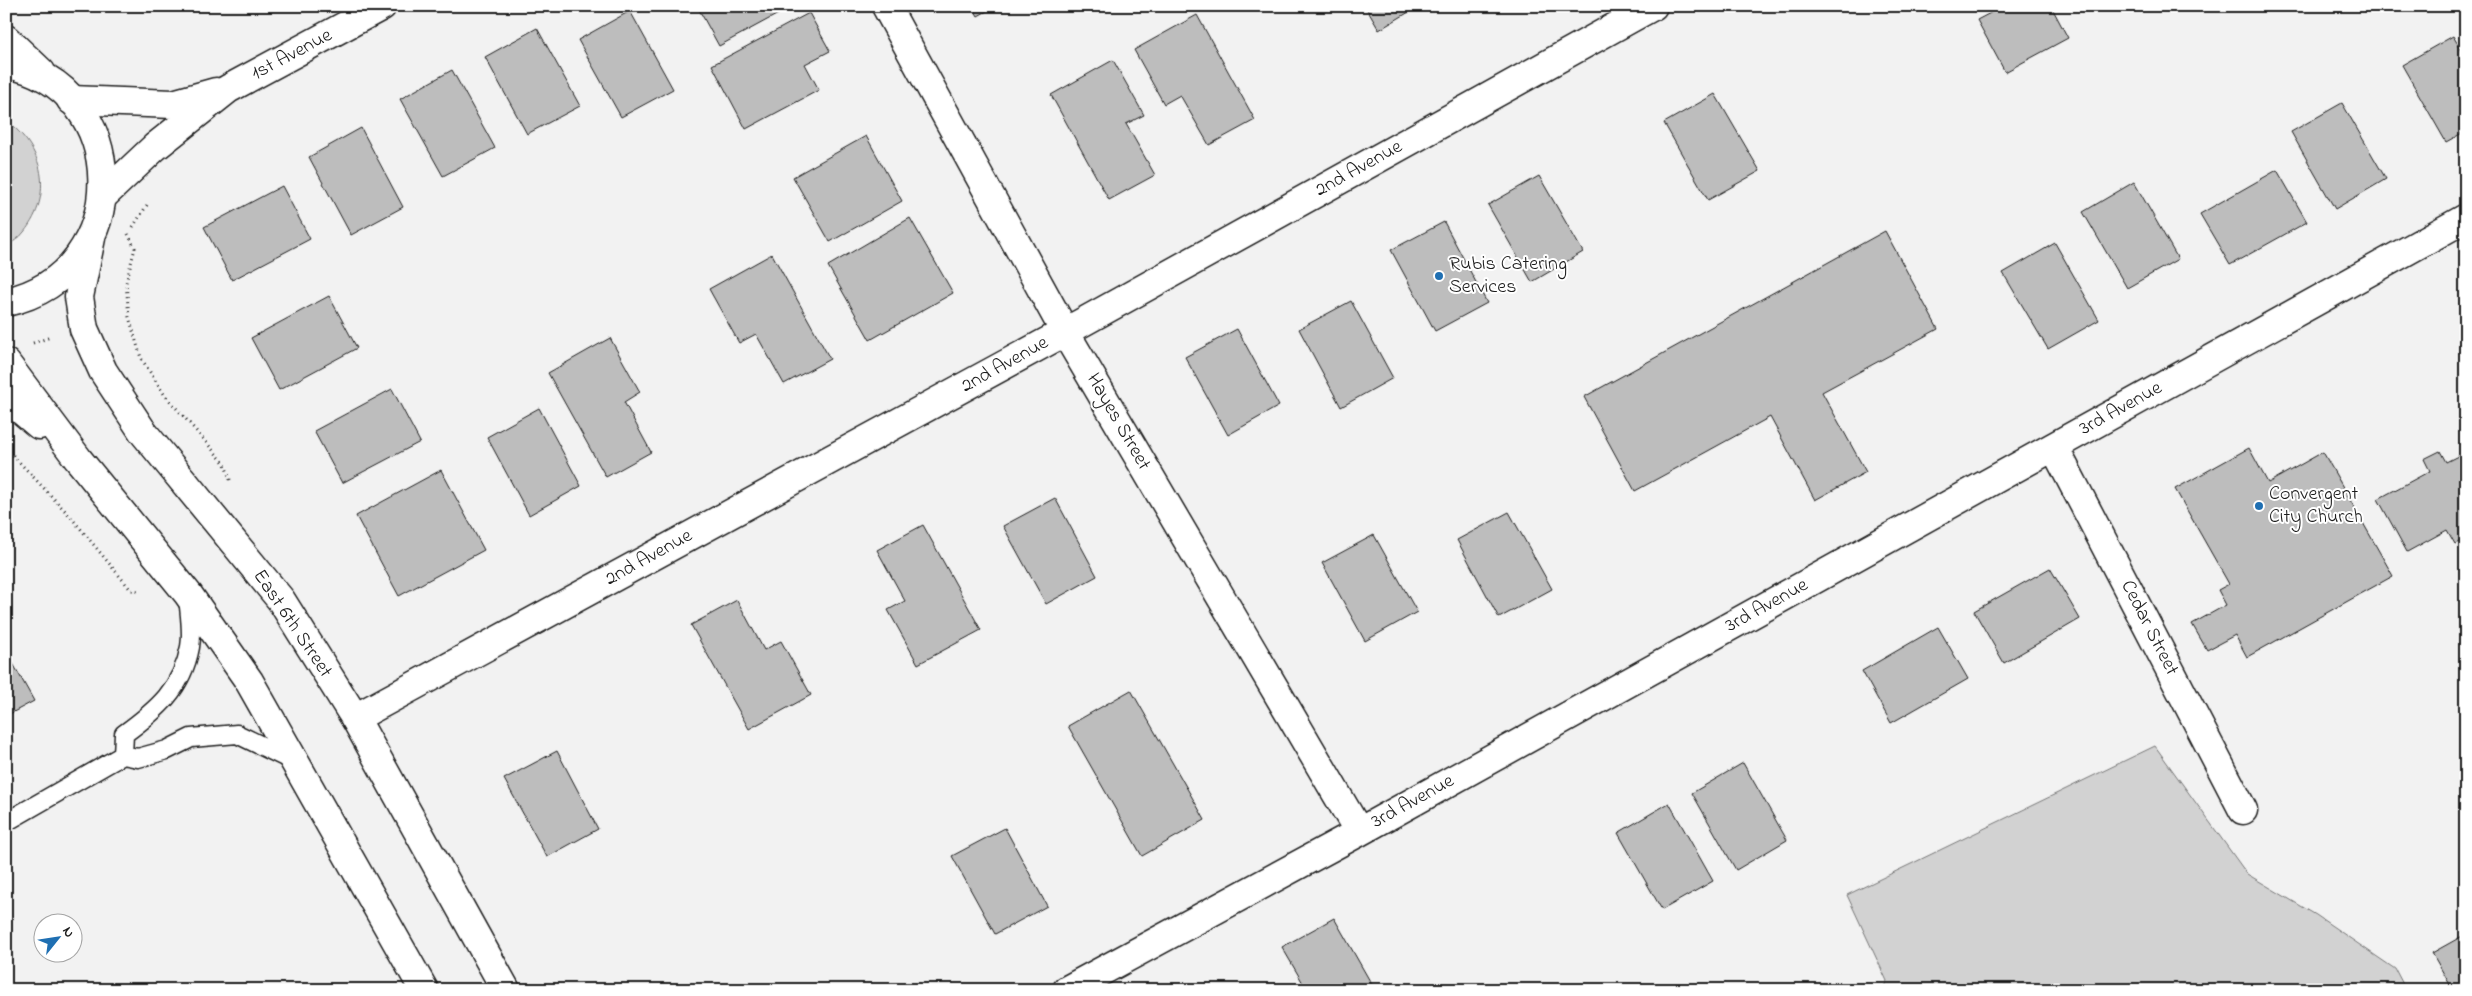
<svg xmlns="http://www.w3.org/2000/svg" width="2472" height="996" font-family="'Indie Flower',sans-serif">
<style>
.green{fill:#d2d2d2;stroke:#777}
.building{fill:#bdbdbd;stroke:#1c1c1c}
.lines{fill:none;stroke-linecap:round;stroke-linejoin:round}
.service-casing{stroke:#1c1c1c;stroke-width:21}
.minor-casing{stroke:#1c1c1c;stroke-width:31}
.tertiary-casing{stroke:#1c1c1c;stroke-width:31}
.path{stroke:#1c1c1c;stroke-width:3;stroke-dasharray:1 4;stroke-linecap:butt}
.service{stroke:#fff;stroke-width:18}
.minor{stroke:#fff;stroke-width:28}
.tertiary{stroke:#fff;stroke-width:28}
.poi-dot{fill:#1f6fb2;stroke:#fff;stroke-width:2}
.labels{text-anchor:middle;dominant-baseline:central;stroke-width:4;stroke-linejoin:round;paint-order:stroke}
.street-label{font-size:20px;fill:#1c1c1c;stroke:#fff}
.poi-label{font-size:20px;fill:#1c1c1c;stroke:#fff;text-anchor:start}
</style>
<rect width="100%" height="100%" fill="#f2f2f2"/>
<filter id="ink" filterUnits="userSpaceOnUse"><feTurbulence type="fractalNoise" baseFrequency=".02" numOctaves="2"/><feDisplacementMap in="SourceGraphic" scale="10" xChannelSelector="R" yChannelSelector="G"/><feConvolveMatrix kernelMatrix="1 2 1 2 8 2 1 2 1" color-interpolation-filters="sRGB"/></filter>
<g filter="url(#ink)">
<path class="green" d="M6,121C44,147 54,195 24,232C20,238 12,242 6,247Z
M2155,746L2247,874L2316,915L2395,969L2406,990H1882L1887,981L1847,895Z"/>
<path class="building" d="M697,6H793L719,46Z
M972,6H996L978,16Z
M1365,6H1419L1379,30Z
M1994,6H2051L2068,38L2005,72L1977,20L1996,10Z
M630,11L673,89L621,117L578,40Z
M809,13L830,51L805,64L819,90L746,129L712,65Z
M1197,15L1255,120L1209,145L1180,95L1164,104L1134,50Z
M537,28L580,106L527,134L485,57Z
M2453,36L2466,58V131L2446,142L2402,65Z
M1113,60L1144,115L1126,124L1155,175L1109,200L1051,95Z
M452,70L495,148L443,176L400,99Z
M1715,94L1760,171L1708,200L1664,123Z
M2342,103L2386,179L2335,209L2291,132Z
M361,128L403,207L351,235L309,157Z
M866,136L902,201L830,242L793,177Z
M2277,170L2307,222L2230,265L2200,214Z
M1539,176L1583,252L1532,282L1488,205Z
M2134,182L2178,259L2127,288L2083,212Z
M282,186L310,239L232,280L204,227Z
M910,218L953,293L870,340L828,266Z
M1444,222L1487,303L1435,331L1391,250Z
M1885,231L1938,329L1822,392L1866,472L1815,500L1770,417L1635,491L1584,397Z
M2055,243L2099,320L2048,349L2003,273Z
M772,254L830,359L784,384L756,334L739,343L709,289Z
M329,296L357,348L279,390L251,338Z
M1351,301L1393,378L1341,407L1299,329Z
M1237,329L1279,406L1228,435L1185,357Z
M610,338L640,392L624,402L651,452L606,477L548,373Z
M392,389L420,442L342,483L314,431Z
M539,408L581,486L529,515L487,437Z
M2249,448L2268,483L2323,452L2393,576L2247,657L2235,635L2207,650L2192,624L2226,605L2218,590L2229,584L2175,489Z
M2440,451L2446,462L2464,453L2466,457V539L2455,544L2447,530L2407,552L2378,499L2430,471L2424,459Z
M441,470L484,550L399,596L356,516Z
M1055,498L1097,576L1046,604L1003,526Z
M1509,512L1552,589L1499,618L1457,540Z
M923,525L981,630L918,664L888,610L905,601L877,550Z
M1374,535L1417,612L1365,641L1322,563Z
M2050,568L2080,619L2004,663L1974,611Z
M737,600L764,650L781,641L811,695L749,729L691,625Z
M1938,627L1968,679L1891,723L1862,671Z
M6,651L34,701L6,716Z
M1131,690L1205,820L1142,856L1068,726Z
M557,751L598,829L547,857L504,779Z
M1743,763L1787,840L1736,870L1692,793Z
M1669,803L1713,881L1662,910L1618,833Z
M1005,828L1047,906L995,934L952,856Z
M1334,918L1375,990H1307L1282,947Z
M2466,934V990H2453L2432,953Z"/>
<g class="lines">
<defs>
<path id="service" d="M123,755L124,734C157,710 182,689 190,647C193,631 189,611 188,596
M6,822L123,755L138,758L167,750L191,738L237,734L295,762"/>
<path id="minor" d="M886,6L1065,332L1359,832
M71,100L173,104L216,92
M103,196L155,147L228,89L382,6
M2054,447L2243,810
M355,718L1065,332L1653,6
M1067,990L1359,832L2466,218"/>
<path id="tertiary" d="M6,39L41,72
M6,64C132,85 137,274 6,302
M91,238L79,297L84,329L103,371L143,432L281,600L355,718L506,990
M6,363L78,459L188,594L249,681L424,990
M6,397L39,425"/>
</defs>
<use href="#service" class="service-casing"/>
<use href="#minor" class="minor-casing"/>
<use href="#tertiary" class="tertiary-casing"/>
<path class="path" d="M133,227L147,205
M128,234L135,248L126,283L129,317L141,358L164,394L225,464L230,480
M33,343L51,337
M6,448L70,516L131,590L139,591"/>
<use href="#service" class="service"/>
<use href="#minor" class="minor"/>
<use href="#tertiary" class="tertiary"/>
</g>
</g>
<g class="poi-dot">
<circle cx="1439" cy="276" r="5"/>
<circle cx="2259" cy="506" r="5"/>
</g>
<g class="labels">
<g class="street-label">
<text transform="translate(292 55) rotate(-28)">1st Avenue</text>
<text transform="translate(1359 169) rotate(-29)">2nd Avenue</text>
<text transform="translate(1005 365) rotate(-29)">2nd Avenue</text>
<text transform="translate(2121 409) rotate(-29)">3rd Avenue</text>
<text transform="translate(1118 422) rotate(60)">Hayes Street</text>
<text transform="translate(649 558) rotate(-29)">2nd Avenue</text>
<text transform="translate(1767 606) rotate(-29)">3rd Avenue</text>
<text transform="translate(292 624) rotate(56)">East 6th Street</text>
<text transform="translate(2149 628) rotate(63)">Cedar Street</text>
<text transform="translate(1413 802) rotate(-29)">3rd Avenue</text>
</g>
<g class="poi-label">
<text x="1449" y="264">Rubis Catering<tspan x="1449" dy="23">Services</tspan></text>
<text x="2269" y="494">Convergent<tspan x="2269" dy="23">City Church</tspan></text>
</g>
</g>
<rect width="2472" height="996" fill="none" stroke="#fff" stroke-width="25"/>
<rect x="12" y="12" width="2447" height="971" fill="none" stroke="#1c1c1c" stroke-width="2" filter="url(#ink)"/>
<g transform="translate(58 938) rotate(60)"><circle r="24" fill="#ffffff" stroke="#a4a4a4"/>
<path d="M0-4L9 19L0 12L-9 19Z" fill="#1f6fb2"/>
<text y="-8" font-size="14" font-weight="bold" text-anchor="middle" fill="#1c1c1c">N</text>
</g>
</svg>
